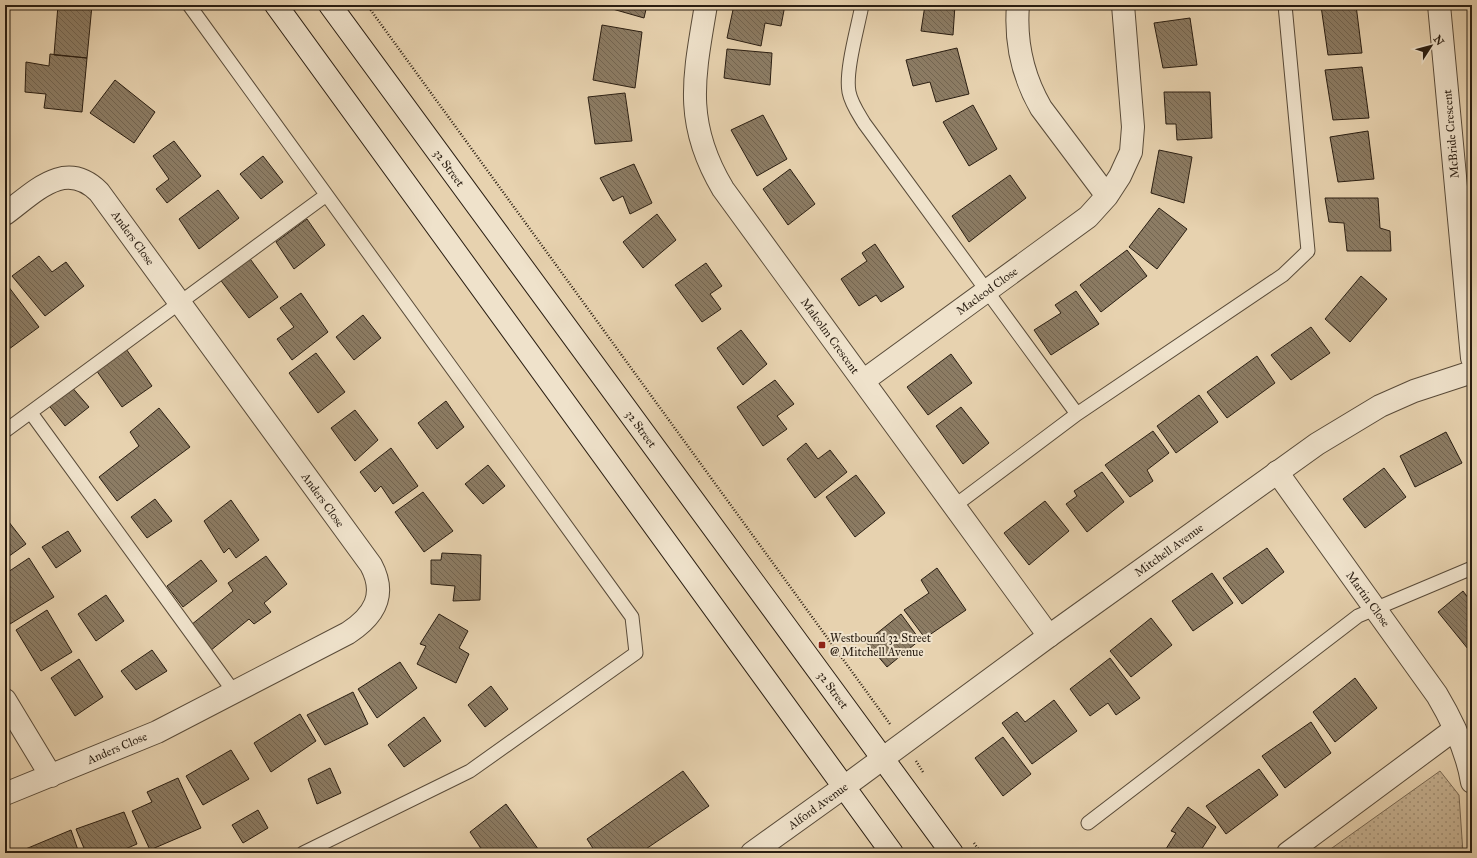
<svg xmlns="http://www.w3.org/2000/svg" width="1477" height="858" font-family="'IM FELL Great Primer',serif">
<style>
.park{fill:url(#park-dots);stroke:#786853}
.building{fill:url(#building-back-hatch);stroke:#2a1e12}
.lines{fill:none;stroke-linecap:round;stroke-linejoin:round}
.service-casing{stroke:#594b39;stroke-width:15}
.minor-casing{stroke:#594b39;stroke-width:24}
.tertiary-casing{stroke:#594b39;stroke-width:24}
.secondary-casing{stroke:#2a1e12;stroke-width:24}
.path{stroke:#2a1e12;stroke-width:2.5;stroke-dasharray:1 2;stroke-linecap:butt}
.service{stroke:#efe2cb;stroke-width:13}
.minor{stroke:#efe2cb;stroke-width:22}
.tertiary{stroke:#efe2cb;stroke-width:22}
.secondary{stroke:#efe2cb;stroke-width:22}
.poi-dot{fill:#8f2418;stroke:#efe2cb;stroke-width:1.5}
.labels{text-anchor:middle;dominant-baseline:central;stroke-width:4;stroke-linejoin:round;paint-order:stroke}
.street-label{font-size:12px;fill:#2a1e12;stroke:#efe2cb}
.poi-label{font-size:12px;fill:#2a1e12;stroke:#efe2cb;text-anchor:start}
</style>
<defs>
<pattern id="park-dots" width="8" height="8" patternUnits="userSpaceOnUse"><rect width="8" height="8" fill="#c7b394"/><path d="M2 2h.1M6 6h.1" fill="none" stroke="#a29177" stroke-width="1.8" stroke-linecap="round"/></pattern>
<pattern id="building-back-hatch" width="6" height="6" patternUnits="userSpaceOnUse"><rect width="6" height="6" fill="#8c7c64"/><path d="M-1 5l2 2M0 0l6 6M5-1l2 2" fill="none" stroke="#736551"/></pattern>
</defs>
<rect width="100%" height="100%" fill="#e7d2af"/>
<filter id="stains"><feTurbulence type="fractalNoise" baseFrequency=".005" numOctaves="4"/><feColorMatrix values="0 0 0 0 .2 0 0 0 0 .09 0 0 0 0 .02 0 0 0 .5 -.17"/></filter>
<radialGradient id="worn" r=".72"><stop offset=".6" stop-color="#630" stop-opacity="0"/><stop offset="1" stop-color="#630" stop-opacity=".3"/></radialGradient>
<path class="park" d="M1440,771L1459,795L1463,853H1325Z"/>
<path class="building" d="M58,5H92L87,58L54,55Z
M609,5H647L644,18L609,8Z
M734,5H785L781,26L765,23L761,46L727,38Z
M925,5H955L953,35L921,31Z
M1356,5L1362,53L1328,55L1321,6Z
M1190,18L1197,65L1163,68L1154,23Z
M602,25L642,32L635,88L593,80Z
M957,48L969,94L936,102L930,82L913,86L906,60Z
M727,49L772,53L770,85L724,78Z
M50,54L87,58L82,112L44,108L46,94L25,92L26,62L49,66Z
M1362,67L1369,118L1333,120L1325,70Z
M115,80L155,112L134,143L90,113Z
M1164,92H1210L1212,138L1177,140L1176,124H1166Z
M625,93L632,141L595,144L588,97Z
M973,105L997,149L969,166L943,122Z
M763,115L787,159L757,176L731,130Z
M1368,131L1374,179L1338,182L1330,137Z
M174,141L201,176L167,203L156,189L169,179L153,156Z
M1159,150L1192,157L1184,203L1151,193Z
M263,156L283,182L261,199L240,174Z
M634,164L652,203L630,214L623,196L613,201L600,178Z
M790,169L815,204L788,225L763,189Z
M1010,175L1026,198L969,242L952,216Z
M218,190L239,218L199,249L179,219Z
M1325,198H1378L1380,228L1390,231L1391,251H1347L1344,223L1329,222Z
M1159,208L1187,229L1157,269L1129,247Z
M657,214L676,240L643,268L623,242Z
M307,219L325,245L294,269L276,242Z
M875,244L904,287L881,302L876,295L859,306L841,279L867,261L862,253Z
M1127,250L1147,276L1101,312L1080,285Z
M39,256L52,272L66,262L84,286L45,316L12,276Z
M248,256L278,297L249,318L219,278Z
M706,263L722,286L710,294L721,309L702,322L675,285Z
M1361,276L1387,299L1350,342L1325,319Z
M5,282L39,327L5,352Z
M1076,291L1099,324L1051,355L1034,330L1061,313L1055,305Z
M301,293L328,332L292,360L277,339L294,327L280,308Z
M363,315L381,338L354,360L336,337Z
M1311,327L1330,353L1291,380L1271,355Z
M741,330L767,364L743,385L717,348Z
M124,346L152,386L122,407L94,367Z
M316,353L345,392L318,413L289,373Z
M951,354L972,383L928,415L907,387Z
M1257,356L1275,383L1227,418L1207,392Z
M775,380L794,404L777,416L787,429L763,446L737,407Z
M70,385L89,407L65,426L47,403Z
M1199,395L1218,422L1176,453L1157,426Z
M446,401L464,427L437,449L418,423Z
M961,407L989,443L963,464L936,426Z
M159,408L190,447L117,501L99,477L139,446L130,432Z
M355,410L378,440L355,461L331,428Z
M1472,426V453L1468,427Z
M1153,431L1169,453L1147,470L1153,481L1130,497L1105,465Z
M1446,432L1462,463L1415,487L1400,456Z
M806,443L818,459L830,450L847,472L815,498L787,459Z
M391,448L418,486L393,504L381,486L375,492L360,472Z
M488,465L505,486L483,504L465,484Z
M1384,468L1406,497L1365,528L1343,499Z
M1102,472L1124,502L1087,532L1066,504L1077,496L1074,491Z
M856,475L885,513L855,537L826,497Z
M423,492L453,531L424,552L395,512Z
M155,499L172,521L147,538L131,517Z
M231,500L259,540L236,558L229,548L224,553L204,521Z
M1045,501L1069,531L1029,565L1004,533Z
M5,517L26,544L5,559Z
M68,531L81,551L56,568L42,547Z
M1267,548L1284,572L1242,604L1223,578Z
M442,553L481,555L480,600L453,601L455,586L431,584V560H441Z
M266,556L287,584L264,603L271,612L254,624L249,619L210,651L191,625L233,591L228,583Z
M29,558L54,597L10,624L5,615V592L10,588L5,579V574Z
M201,560L217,581L183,607L167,586Z
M937,568L966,610L925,638L904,610L929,593L921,580Z
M1212,573L1233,603L1193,631L1172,601Z
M1463,591L1472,603V646L1468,649L1438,612Z
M106,595L124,621L96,641L78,614Z
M47,610L72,652L41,671L16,630Z
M439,614L468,631L459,648L469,654L456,683L417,664L426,646L420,644Z
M901,614L920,640L887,667L866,642Z
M1151,618L1172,645L1131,677L1110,651Z
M152,650L167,671L136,690L121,671Z
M1110,658L1140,698L1116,715L1108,703L1090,716L1070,689Z
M79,659L103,697L75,716L51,678Z
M400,662L417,688L377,718L358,689Z
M1355,678L1377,708L1335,742L1313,712Z
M491,686L508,709L485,727L468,705Z
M353,692L368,724L325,745L307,715Z
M1054,700L1077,731L1032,764L1002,723L1017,712L1025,722Z
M300,714L316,741L271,772L254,743Z
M424,717L441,741L404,767L388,745Z
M1311,722L1331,753L1285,788L1262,756Z
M1003,737L1031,774L1003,796L975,758Z
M231,750L249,779L203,805L186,776Z
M330,768L341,793L317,804L308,779Z
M1259,769L1278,795L1226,834L1206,806Z
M683,771L709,806L640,853H596L587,839Z
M178,778L201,828L150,850L132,811L152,802L147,792Z
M506,804L541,853H484L470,832Z
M1188,807L1216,827L1199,853H1166L1164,852L1176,833L1171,831Z
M258,810L268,828L243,843L232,825Z
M124,812L137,844L116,853H86L76,829Z
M71,830L79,853H16Z"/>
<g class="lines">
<defs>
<path id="service" d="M189,5L632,617L636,653L470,771L303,853
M862,5C858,27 845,71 849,92C851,103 858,113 864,123L1077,414
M31,413L234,692
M5,431L325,196
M953,507L1077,414L1283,275L1308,251L1285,5
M1088,823L1358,616L1472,568"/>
<path id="minor" d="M706,5C694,77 683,122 723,189L1049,636
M1018,5C1015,42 1022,75 1041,108L1107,196
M1439,5L1472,358
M5,214C35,192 65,158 99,192L371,565C387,595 374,616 348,633L157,732L5,794
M863,381L1088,217L1107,196L1120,176L1131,152L1133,127L1123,5
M1277,472L1437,695C1453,722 1467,751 1472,782
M5,700L51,776
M752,853L844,787
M1288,853L1455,729"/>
<path id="tertiary" d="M844,787L1049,636L1317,444L1380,406L1414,391L1472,372"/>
<path id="secondary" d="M276,5L892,853
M330,5L952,853"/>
</defs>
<use href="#service" class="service-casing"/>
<use href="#minor" class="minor-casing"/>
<use href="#tertiary" class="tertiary-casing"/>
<use href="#secondary" class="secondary-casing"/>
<path class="path" d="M367,5L890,724
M916,761L923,772
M974,843L981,853"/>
<use href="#service" class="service"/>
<use href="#minor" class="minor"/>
<use href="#tertiary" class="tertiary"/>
<use href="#secondary" class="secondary"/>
</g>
<rect class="poi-dot" x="818" y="641" width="8" height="8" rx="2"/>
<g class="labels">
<g class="street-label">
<text transform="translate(1451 134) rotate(-95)">McBride Crescent</text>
<text transform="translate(449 168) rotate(54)">32 Street</text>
<text transform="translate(133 238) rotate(54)">Anders Close</text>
<text transform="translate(987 291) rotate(-36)">Macleod Close</text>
<text transform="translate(830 336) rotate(54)">Malcolm Crescent</text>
<text transform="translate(641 429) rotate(54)">32 Street</text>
<text transform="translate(323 500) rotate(54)">Anders Close</text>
<text transform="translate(1169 550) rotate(-36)">Mitchell Avenue</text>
<text transform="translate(1368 599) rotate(54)">Martin Close</text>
<text transform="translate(833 690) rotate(54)">32 Street</text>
<text transform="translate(117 748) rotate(-23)">Anders Close</text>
<text transform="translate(818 806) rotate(-36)">Alford Avenue</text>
</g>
<g class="poi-label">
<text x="830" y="638">Westbound 32 Street<tspan x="830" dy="14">@ Mitchell Avenue</tspan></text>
</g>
</g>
<rect width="1477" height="858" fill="none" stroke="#e7d2af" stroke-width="20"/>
<rect x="6" y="6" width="1465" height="846" fill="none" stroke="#2a1e12" stroke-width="2"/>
<rect x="10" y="10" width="1457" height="838" fill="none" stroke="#2a1e12"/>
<g transform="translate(1431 46) rotate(54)" stroke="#efe2cb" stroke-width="3" paint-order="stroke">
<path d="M0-3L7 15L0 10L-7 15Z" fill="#2a1e12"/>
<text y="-6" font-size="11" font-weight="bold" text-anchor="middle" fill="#2a1e12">N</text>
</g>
<rect width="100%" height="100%" filter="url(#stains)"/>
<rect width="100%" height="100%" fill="url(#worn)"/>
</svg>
